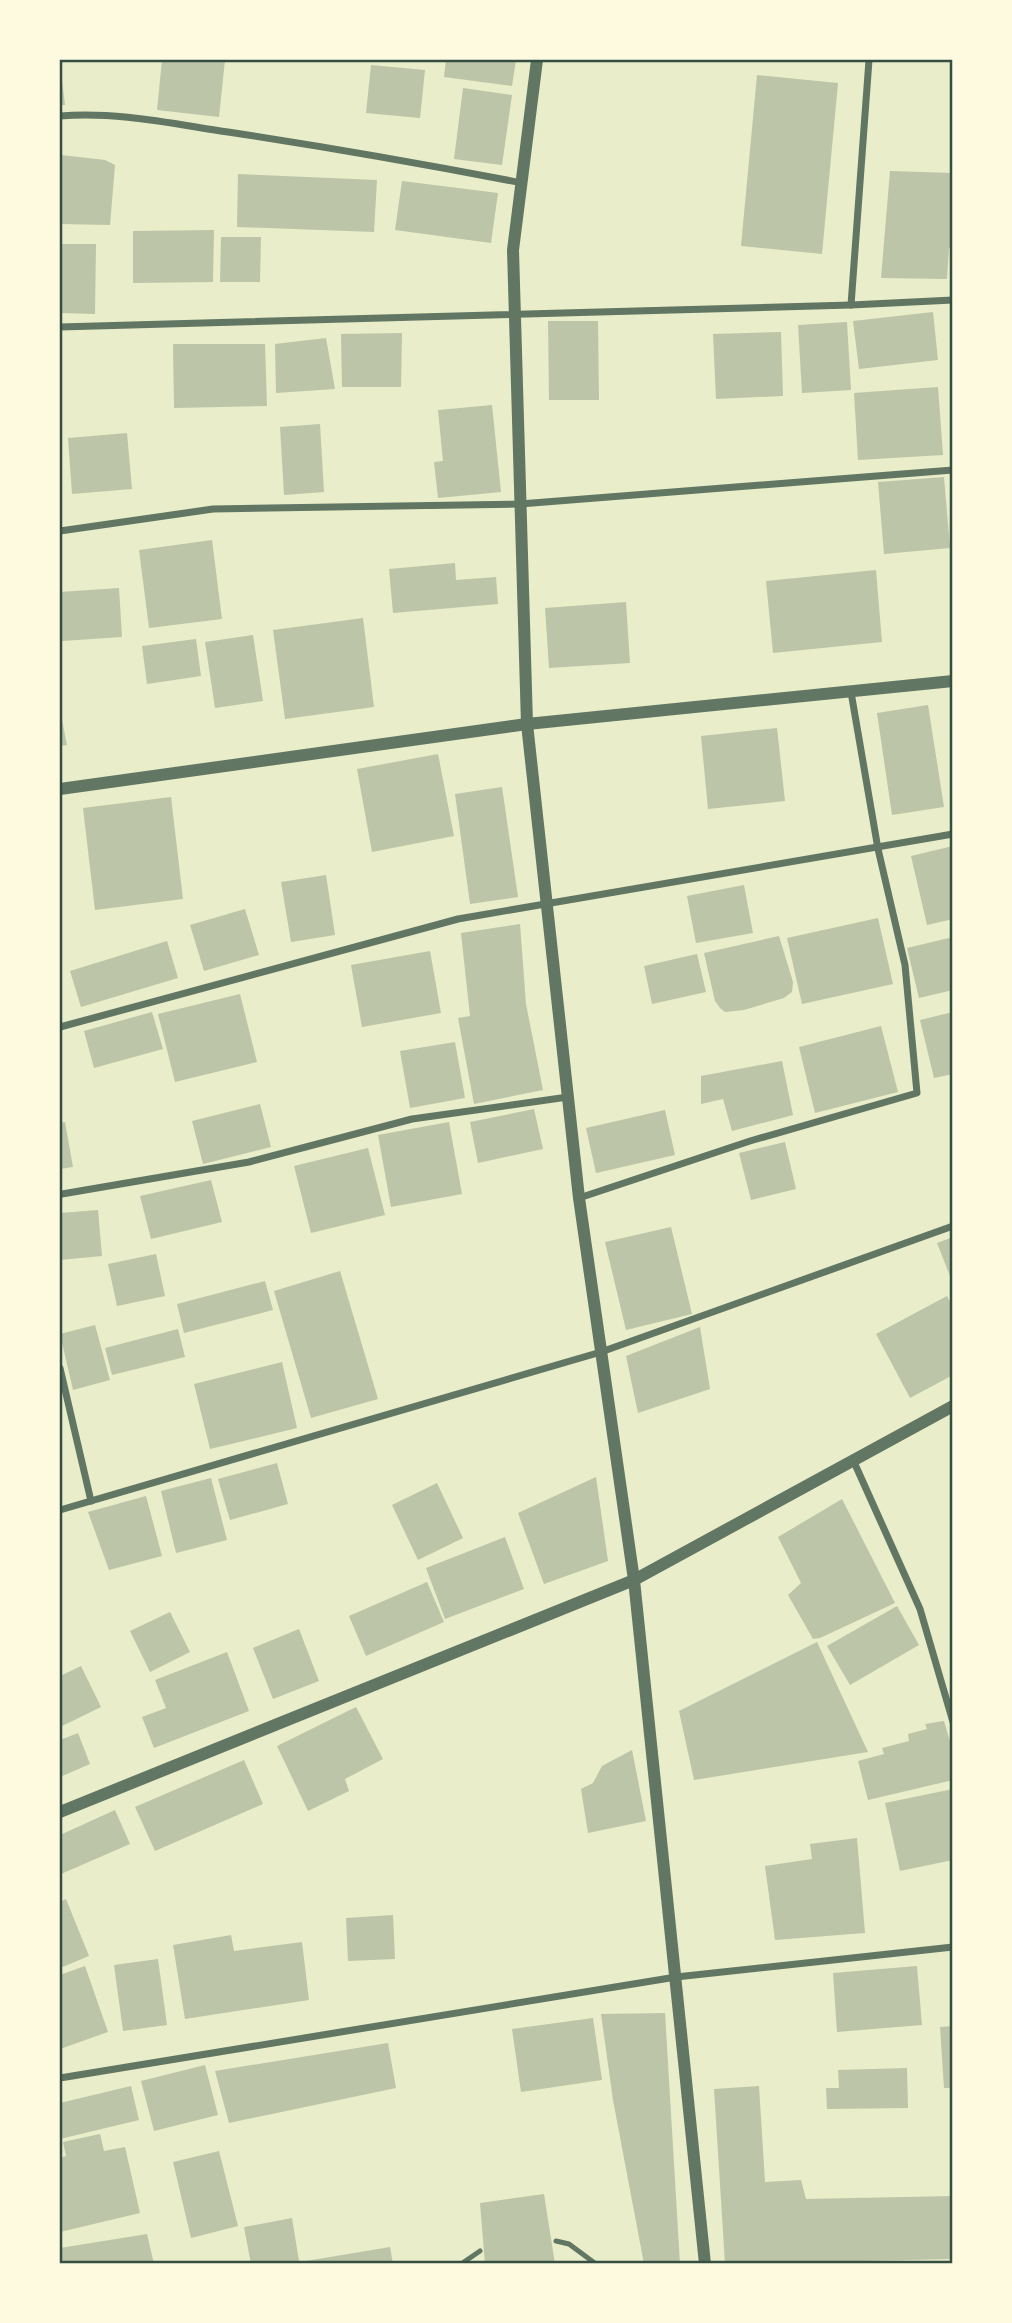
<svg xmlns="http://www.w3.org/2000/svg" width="1012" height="2323" viewBox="0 0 1012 2323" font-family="'Golos Text',sans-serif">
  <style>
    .building { fill: #bcc5a7 }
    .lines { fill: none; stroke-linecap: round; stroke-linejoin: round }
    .service { stroke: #617663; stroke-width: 5 }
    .minor { stroke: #617663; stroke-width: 7 }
    .tertiary { stroke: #617663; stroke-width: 12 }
    .neatline { fill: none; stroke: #344e41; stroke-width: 2.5 }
  </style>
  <rect width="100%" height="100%" fill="#e9edc9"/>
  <g class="building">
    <polygon points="162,60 225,60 219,117 157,110"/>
    <polygon points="446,60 516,60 512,86 444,77"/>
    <polygon points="60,63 65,105 60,105"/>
    <polygon points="371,65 425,70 420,118 366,113"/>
    <polygon points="757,75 838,83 822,254 741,246"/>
    <polygon points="463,88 512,95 502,165 454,159"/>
    <polygon points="61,155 105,160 115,165 110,225 60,224"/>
    <polygon points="890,171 953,173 953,248 949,248 947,279 881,278"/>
    <polygon points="238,174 377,180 374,232 237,227"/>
    <polygon points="402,181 498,193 491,243 395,230"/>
    <polygon points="214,230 213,282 133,283 133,231"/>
    <polygon points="221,237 261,237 260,282 220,282"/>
    <polygon points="60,244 96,244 95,314 60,313"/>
    <polygon points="933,312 938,360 859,369 853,321"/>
    <polygon points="548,321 598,321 599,400 549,400"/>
    <polygon points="847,322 851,390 802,393 798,325"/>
    <polygon points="781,332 783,396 716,399 713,334"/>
    <polygon points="402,333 401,387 342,387 341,334"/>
    <polygon points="326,338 335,389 276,393 275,344"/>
    <polygon points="173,344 265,344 267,406 174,408"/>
    <polygon points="938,387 943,455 858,460 854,393"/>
    <polygon points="492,405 501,492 438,498 434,462 443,461 438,410"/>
    <polygon points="320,424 324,492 284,495 280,427"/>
    <polygon points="127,433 132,489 72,494 68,438"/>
    <polygon points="944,477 950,548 884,554 878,482"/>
    <polygon points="212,540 222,619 149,628 139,550"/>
    <polygon points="455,563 456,580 496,577 498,604 393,613 389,569"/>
    <polygon points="876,570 882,642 773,653 766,581"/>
    <polygon points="119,588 122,637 62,641 60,592"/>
    <polygon points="626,602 630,663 549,668 545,608"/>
    <polygon points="363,618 374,707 285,719 273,630"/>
    <polygon points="253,635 263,701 215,708 205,642"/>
    <polygon points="196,639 201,676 147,684 142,646"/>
    <polygon points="928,705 944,807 892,815 877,713"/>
    <polygon points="60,710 67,745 60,746"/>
    <polygon points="777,728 785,801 708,809 701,736"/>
    <polygon points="438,754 454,836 372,852 357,769"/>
    <polygon points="502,787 518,897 470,904 455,794"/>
    <polygon points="171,797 183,899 95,910 83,808"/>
    <polygon points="953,846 953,919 927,925 911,856"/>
    <polygon points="326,875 335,935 291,942 281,882"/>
    <polygon points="744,885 753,933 696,943 687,896"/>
    <polygon points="245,909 259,955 204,971 190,925"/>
    <polygon points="878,918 893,984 802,1004 787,938"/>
    <polygon points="520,924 526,1004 543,1090 474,1104 458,1018 470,1016 461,933"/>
    <polygon points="779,936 793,982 792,992 784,998 744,1010 725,1012 720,1008 715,1001 704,953"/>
    <polygon points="953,937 953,990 919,998 907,948"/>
    <polygon points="167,941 178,978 81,1007 70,971"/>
    <polygon points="430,951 441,1013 362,1027 351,965"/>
    <polygon points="697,954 706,992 652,1004 644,966"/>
    <polygon points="240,994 257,1062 175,1082 158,1014"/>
    <polygon points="152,1012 163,1049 94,1068 84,1031"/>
    <polygon points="953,1012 953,1074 934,1078 920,1020"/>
    <polygon points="881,1026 898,1092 815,1113 799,1047"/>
    <polygon points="455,1042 465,1098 410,1108 400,1051"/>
    <polygon points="782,1061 793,1115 732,1131 723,1099 701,1104 701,1076"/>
    <polygon points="260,1104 271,1147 203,1164 192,1121"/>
    <polygon points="534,1109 543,1149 478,1163 470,1122"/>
    <polygon points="665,1110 675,1155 596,1173 586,1128"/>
    <polygon points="65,1122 73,1167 60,1169 60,1123"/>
    <polygon points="449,1122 462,1194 391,1207 378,1135"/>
    <polygon points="785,1142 796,1189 751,1200 739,1153"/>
    <polygon points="368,1148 385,1215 311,1233 294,1166"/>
    <polygon points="211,1180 222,1222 151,1239 140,1196"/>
    <polygon points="98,1210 102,1256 60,1260 60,1213"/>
    <polygon points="671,1227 692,1314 626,1330 605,1242"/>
    <polygon points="953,1237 953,1281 952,1281 937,1243"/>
    <polygon points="156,1254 165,1296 117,1306 108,1264"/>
    <polygon points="340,1271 378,1399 311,1418 274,1291"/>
    <polygon points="265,1281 273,1310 184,1333 177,1304"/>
    <polygon points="947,1296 953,1307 953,1375 910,1398 876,1334"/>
    <polygon points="95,1325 110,1380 73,1390 60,1334"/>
    <polygon points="700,1327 710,1389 638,1413 626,1356"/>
    <polygon points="178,1329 185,1357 112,1375 105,1348"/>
    <polygon points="282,1362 297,1428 210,1449 194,1384"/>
    <polygon points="277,1463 288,1504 230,1520 218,1479"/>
    <polygon points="596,1477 608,1561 544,1584 518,1513"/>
    <polygon points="211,1478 227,1540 176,1553 161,1491"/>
    <polygon points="437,1483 463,1538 418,1560 392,1505"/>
    <polygon points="146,1496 162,1556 109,1570 88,1512"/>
    <polygon points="842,1499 895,1603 820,1638 813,1639 788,1595 801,1583 778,1537"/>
    <polygon points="505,1537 524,1589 445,1619 426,1568"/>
    <polygon points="427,1582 444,1622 366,1656 349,1616"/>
    <polygon points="897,1606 919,1645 850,1685 827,1646"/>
    <polygon points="170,1612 190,1652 150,1672 130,1631"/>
    <polygon points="299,1629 319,1681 273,1699 253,1648"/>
    <polygon points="817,1642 868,1752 694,1780 679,1711"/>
    <polygon points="227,1652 249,1711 154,1748 142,1717 166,1708 155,1680"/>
    <polygon points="81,1666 101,1707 60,1727 60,1676"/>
    <polygon points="356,1707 383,1759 345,1779 349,1791 308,1811 277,1746"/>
    <polygon points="944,1721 953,1752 953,1780 868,1800 858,1761 884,1754 882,1748 909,1741 908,1734 927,1729 925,1724"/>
    <polygon points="78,1733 90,1764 60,1777 60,1740"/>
    <polygon points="632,1750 646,1821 588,1833 581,1789 593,1783 602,1766"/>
    <polygon points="244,1760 263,1804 155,1851 135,1807"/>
    <polygon points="953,1789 953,1860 900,1871 885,1803"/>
    <polygon points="115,1810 130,1844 61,1874 60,1835"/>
    <polygon points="857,1838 865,1933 775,1940 765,1866 812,1859 810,1844"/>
    <polygon points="66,1899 89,1956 60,1968 60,1902"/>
    <polygon points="393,1915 395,1959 348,1961 346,1918"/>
    <polygon points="231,1935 234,1951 302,1942 309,2000 185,2019 173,1945"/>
    <polygon points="158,1959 167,2025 123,2031 114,1965"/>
    <polygon points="85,1966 108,2032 60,2049 60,1975"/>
    <polygon points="917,1966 922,2025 837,2032 833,1973"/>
    <polygon points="665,2013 680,2264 644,2264 613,2100 601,2014"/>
    <polygon points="593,2018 602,2080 521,2092 512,2029"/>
    <polygon points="953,2026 953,2088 944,2088 940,2027"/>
    <polygon points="388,2043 396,2088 229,2123 215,2071"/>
    <polygon points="205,2065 218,2115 154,2131 141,2081"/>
    <polygon points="907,2068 908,2108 827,2109 826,2088 839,2088 838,2070"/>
    <polygon points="131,2086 139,2120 60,2139 60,2103"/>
    <polygon points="759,2086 765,2182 801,2180 806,2199 953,2196 953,2259 725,2264 714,2089"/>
    <polygon points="100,2134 104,2151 125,2147 140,2213 60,2232 60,2158 66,2156 63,2142"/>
    <polygon points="219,2151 238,2226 191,2238 173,2162"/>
    <polygon points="544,2194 555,2264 485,2264 480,2203"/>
    <polygon points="292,2218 299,2261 251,2264 244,2227"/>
    <polygon points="147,2234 154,2264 60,2264 60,2248"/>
    <polygon points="390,2247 393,2264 307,2264 306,2261"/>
  </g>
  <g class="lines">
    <g class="service">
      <polyline points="556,2241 569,2244 596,2264"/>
      <polyline points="461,2264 480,2251"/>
    </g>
    <g class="minor">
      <path d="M60,116c55,-5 114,8 168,16 99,15 196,32 294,51"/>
      <polyline points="851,305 869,60"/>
      <polyline points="60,327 851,305 953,300"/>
      <polyline points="60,531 213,509 520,504 953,470"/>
      <polyline points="60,1027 458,919 953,834"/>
      <polyline points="62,1194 249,1162 412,1119 568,1097"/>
      <polyline points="579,1198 750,1141 917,1093 905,965 878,849 851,692"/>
      <polyline points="60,1368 91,1501"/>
      <polyline points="854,1462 920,1609 953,1722"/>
      <polyline points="60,1510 601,1352 953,1226"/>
      <polyline points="60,2078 676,1977 953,1947"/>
    </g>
    <g class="tertiary">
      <polyline points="537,60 513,250 527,724 579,1198 634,1580 705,2264"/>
      <polyline points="60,789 527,724 953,681"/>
      <polyline points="60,1812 634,1580 953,1406"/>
    </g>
  </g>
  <rect width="1012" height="2323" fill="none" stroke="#fefae0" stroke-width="122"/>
  <rect x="61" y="61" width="890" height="2201" class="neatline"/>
</svg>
